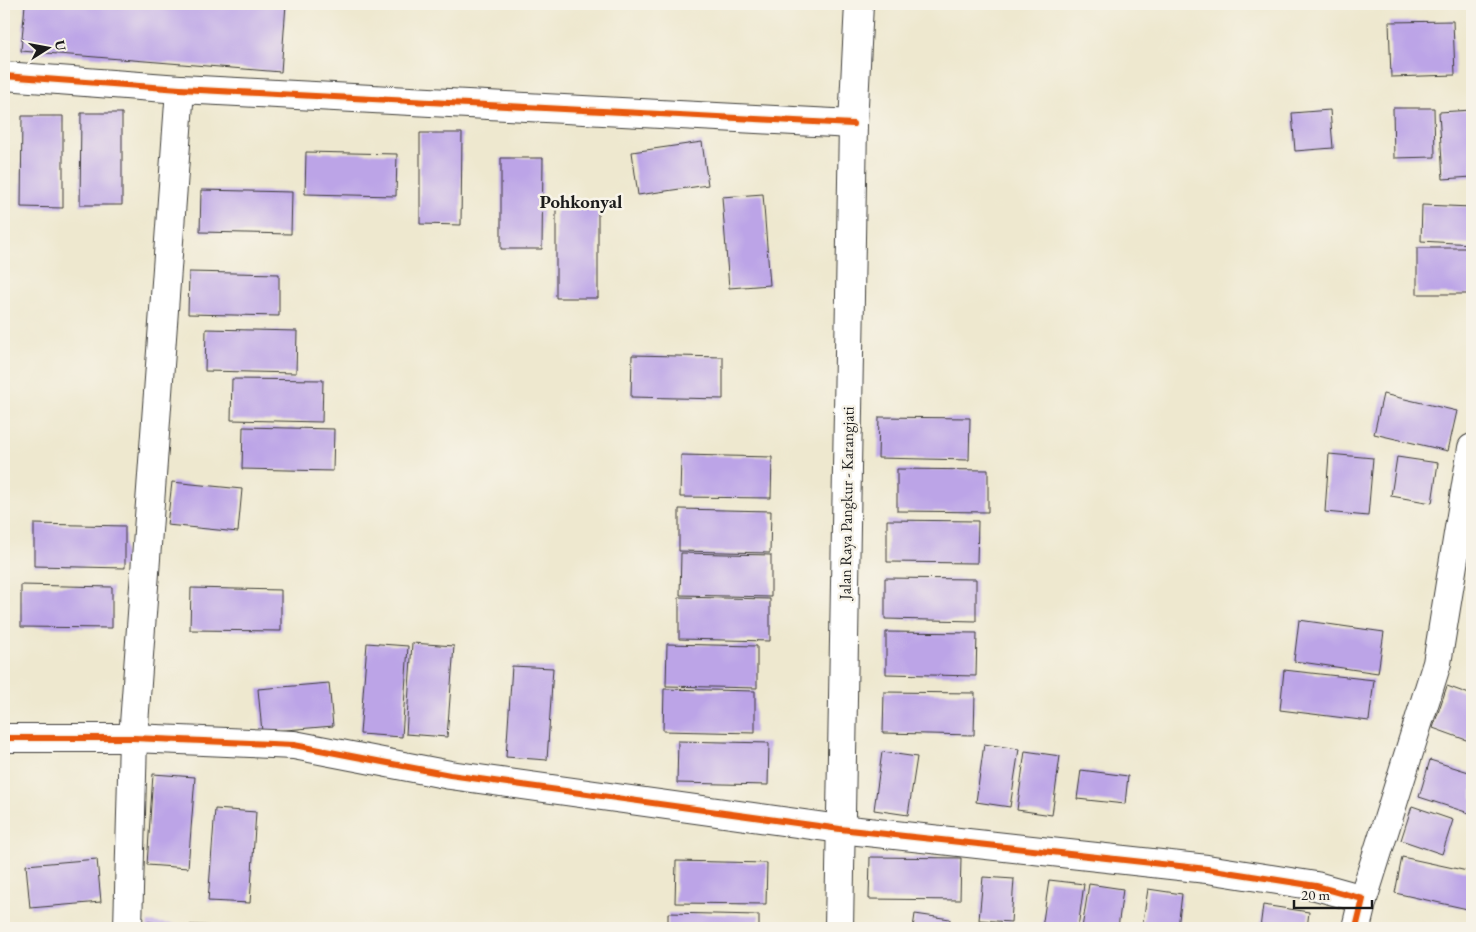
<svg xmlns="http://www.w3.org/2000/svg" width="1476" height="932" viewBox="0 0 1476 932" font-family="'EB Garamond',serif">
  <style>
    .building { fill: #bca4e7 }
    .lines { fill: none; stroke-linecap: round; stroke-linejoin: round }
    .street-casing { stroke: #3c3b37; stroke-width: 30 }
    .secondary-casing { stroke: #3c3b37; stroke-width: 30 }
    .street { stroke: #fff; stroke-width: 28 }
    .secondary { stroke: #fff; stroke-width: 28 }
    .cycleway-casing { stroke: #f7f3e8; stroke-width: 9 }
    .cycleway { stroke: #e8590c; stroke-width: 6 }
    .labels { text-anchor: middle; stroke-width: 5; stroke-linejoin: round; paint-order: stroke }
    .street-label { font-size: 16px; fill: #1c1c1c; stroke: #f7f3e8 }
    .quarter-label { font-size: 19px; font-weight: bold; fill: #1c1c1c; stroke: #f7f3e8 }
  </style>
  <rect width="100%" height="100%" fill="#f7f3e8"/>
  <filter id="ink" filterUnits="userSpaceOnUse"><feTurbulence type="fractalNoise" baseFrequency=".02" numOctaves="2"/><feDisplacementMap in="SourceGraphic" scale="10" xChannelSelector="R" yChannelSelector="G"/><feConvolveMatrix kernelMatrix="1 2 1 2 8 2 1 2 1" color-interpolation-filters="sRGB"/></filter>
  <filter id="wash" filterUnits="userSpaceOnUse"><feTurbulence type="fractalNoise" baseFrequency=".0096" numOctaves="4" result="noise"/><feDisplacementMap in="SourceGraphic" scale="20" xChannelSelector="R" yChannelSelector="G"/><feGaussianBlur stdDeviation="1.12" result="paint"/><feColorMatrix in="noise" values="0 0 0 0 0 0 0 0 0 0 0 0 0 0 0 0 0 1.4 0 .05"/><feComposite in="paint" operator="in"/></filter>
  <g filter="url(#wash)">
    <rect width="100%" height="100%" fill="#eee8cf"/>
    <g id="blocks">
      <g class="building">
        <polygon points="4,4 8,4 5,31 4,31"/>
        <polygon points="25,4 286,4 281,72 21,51"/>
        <polygon points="1453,21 1455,75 1391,77 1389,22"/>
        <polygon points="1393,108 1434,108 1435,157 1394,158"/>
        <polygon points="1330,110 1333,148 1295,151 1292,113"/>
        <polygon points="1472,110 1472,177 1443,179 1439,112"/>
        <polygon points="81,113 122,113 122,205 80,205"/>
        <polygon points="22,116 63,116 63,208 21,207"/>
        <polygon points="420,133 462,133 461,225 420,224"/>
        <polygon points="702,142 708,185 638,195 632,152"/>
        <polygon points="306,152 397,154 396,196 305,194"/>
        <polygon points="501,158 543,158 542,249 501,249"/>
        <polygon points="201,190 292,192 291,234 200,232"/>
        <polygon points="763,194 770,285 729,288 722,197"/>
        <polygon points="1422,205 1472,207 1472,244 1421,241"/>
        <polygon points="556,206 598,207 598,298 556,298"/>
        <rect x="1417" y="248" width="55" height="46"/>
        <polygon points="189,272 279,274 279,316 188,314"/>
        <polygon points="206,329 297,331 296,373 205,371"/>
        <polygon points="632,355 723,357 723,399 631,397"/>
        <polygon points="232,379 323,380 322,422 231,420"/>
        <polygon points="1383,394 1457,411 1448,451 1374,434"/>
        <polygon points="879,417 970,418 969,460 878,458"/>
        <polygon points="243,427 334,429 333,471 242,469"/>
        <polygon points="1329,454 1373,458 1368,516 1325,512"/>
        <polygon points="681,455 772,457 771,498 680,497"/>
        <polygon points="1397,457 1438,463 1432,503 1391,496"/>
        <polygon points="897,469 988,470 988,512 897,511"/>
        <polygon points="172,482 242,489 238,532 167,525"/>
        <polygon points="679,509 771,511 770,553 679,551"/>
        <polygon points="887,520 978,521 977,563 887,562"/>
        <polygon points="34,524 125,526 125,568 34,566"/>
        <polygon points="681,553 771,555 771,597 680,595"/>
        <polygon points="885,578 976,579 976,621 885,619"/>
        <polygon points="21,585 112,587 112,628 21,627"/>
        <polygon points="191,588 281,590 281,631 190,630"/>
        <polygon points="679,597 770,599 770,641 679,639"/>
        <polygon points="1299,620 1384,632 1378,673 1294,661"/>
        <polygon points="886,632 977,633 976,676 886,674"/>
        <polygon points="367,643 408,646 402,737 360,734"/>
        <polygon points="412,643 454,646 447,737 406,734"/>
        <polygon points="667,644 757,646 757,688 666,686"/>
        <polygon points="512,666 553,668 547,760 506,757"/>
        <polygon points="1284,670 1374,680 1369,721 1280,710"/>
        <polygon points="329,683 333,726 262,732 258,689"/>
        <polygon points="1447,686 1472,695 1472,732 1469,741 1433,728"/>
        <polygon points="664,689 755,691 755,733 663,731"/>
        <polygon points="884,692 975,693 974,735 883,733"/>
        <polygon points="678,741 769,743 768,785 677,783"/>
        <polygon points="984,744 1019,749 1010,807 976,802"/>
        <polygon points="1025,751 1060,756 1052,815 1017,810"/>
        <polygon points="882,752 917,757 908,815 874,810"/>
        <polygon points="1430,760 1472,773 1472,814 1419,797"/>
        <polygon points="1081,770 1128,776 1125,804 1077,799"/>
        <polygon points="153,774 195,777 188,868 147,865"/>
        <polygon points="1412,806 1453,820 1442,854 1401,840"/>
        <polygon points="215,809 256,812 250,903 208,901"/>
        <polygon points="870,857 961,858 960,900 869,899"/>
        <polygon points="1402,857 1472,872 1472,910 1395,893"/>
        <polygon points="97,859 101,902 30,908 26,865"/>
        <polygon points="676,861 767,863 766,904 675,903"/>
        <polygon points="983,877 1014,879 1011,922 979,920"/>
        <polygon points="1049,880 1084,884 1078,928 1042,928"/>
        <polygon points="1089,884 1123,889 1118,928 1082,928"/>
        <polygon points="1148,889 1182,894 1178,928 1142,928"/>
        <polygon points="1263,905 1309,912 1307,928 1260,928"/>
        <polygon points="668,913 759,915 759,928 668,928"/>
        <polygon points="915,914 950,919 949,928 913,928"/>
        <polygon points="148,922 175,924 175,928 147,928"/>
        <polygon points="190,925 268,927 268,928 190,928"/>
      </g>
    </g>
  </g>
  <g filter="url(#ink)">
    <use href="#blocks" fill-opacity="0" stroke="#3c3b37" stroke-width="1"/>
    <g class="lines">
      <g class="street-casing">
        <g id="street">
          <polyline points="4,738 133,738 294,745 450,775 840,829 1207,869 1316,886 1363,899 1356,928"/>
          <polyline points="1363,899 1437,663 1472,448"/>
          <polyline points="128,928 133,738 180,89"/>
        </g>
      </g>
      <g class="secondary-casing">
        <g id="secondary">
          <polyline points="4,76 180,89 853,124"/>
          <polyline points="839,928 853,124 859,4"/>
        </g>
      </g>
      <use href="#street" class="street"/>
      <use href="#secondary" class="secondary"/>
      <g class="cycleway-casing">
        <g id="cycleway">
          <polyline points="4,76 180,89 853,124"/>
          <polyline points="4,738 133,738 294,745 450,775 840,829 1207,869 1316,886 1363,899 1356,928"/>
        </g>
      </g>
      <use href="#cycleway" class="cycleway"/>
    </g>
  </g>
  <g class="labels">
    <g class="street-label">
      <text transform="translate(846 503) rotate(-89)" y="6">Jalan Raya Pangkur - Karangjati</text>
    </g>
    <g class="quarter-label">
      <text x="581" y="208">Pohkonyal</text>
    </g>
  </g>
  <rect width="1476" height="932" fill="none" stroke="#f7f3e8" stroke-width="20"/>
  <g transform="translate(48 48) rotate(79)" stroke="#f7f3e8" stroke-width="4" paint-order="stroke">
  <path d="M0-4L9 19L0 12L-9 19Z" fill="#1c1c1c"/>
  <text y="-8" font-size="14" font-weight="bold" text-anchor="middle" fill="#1c1c1c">U</text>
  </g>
  <path d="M1294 900v8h78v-8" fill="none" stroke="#1c1c1c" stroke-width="2.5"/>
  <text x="1301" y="900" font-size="15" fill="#1c1c1c" stroke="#f7f3e8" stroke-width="4" paint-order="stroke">20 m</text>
</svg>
